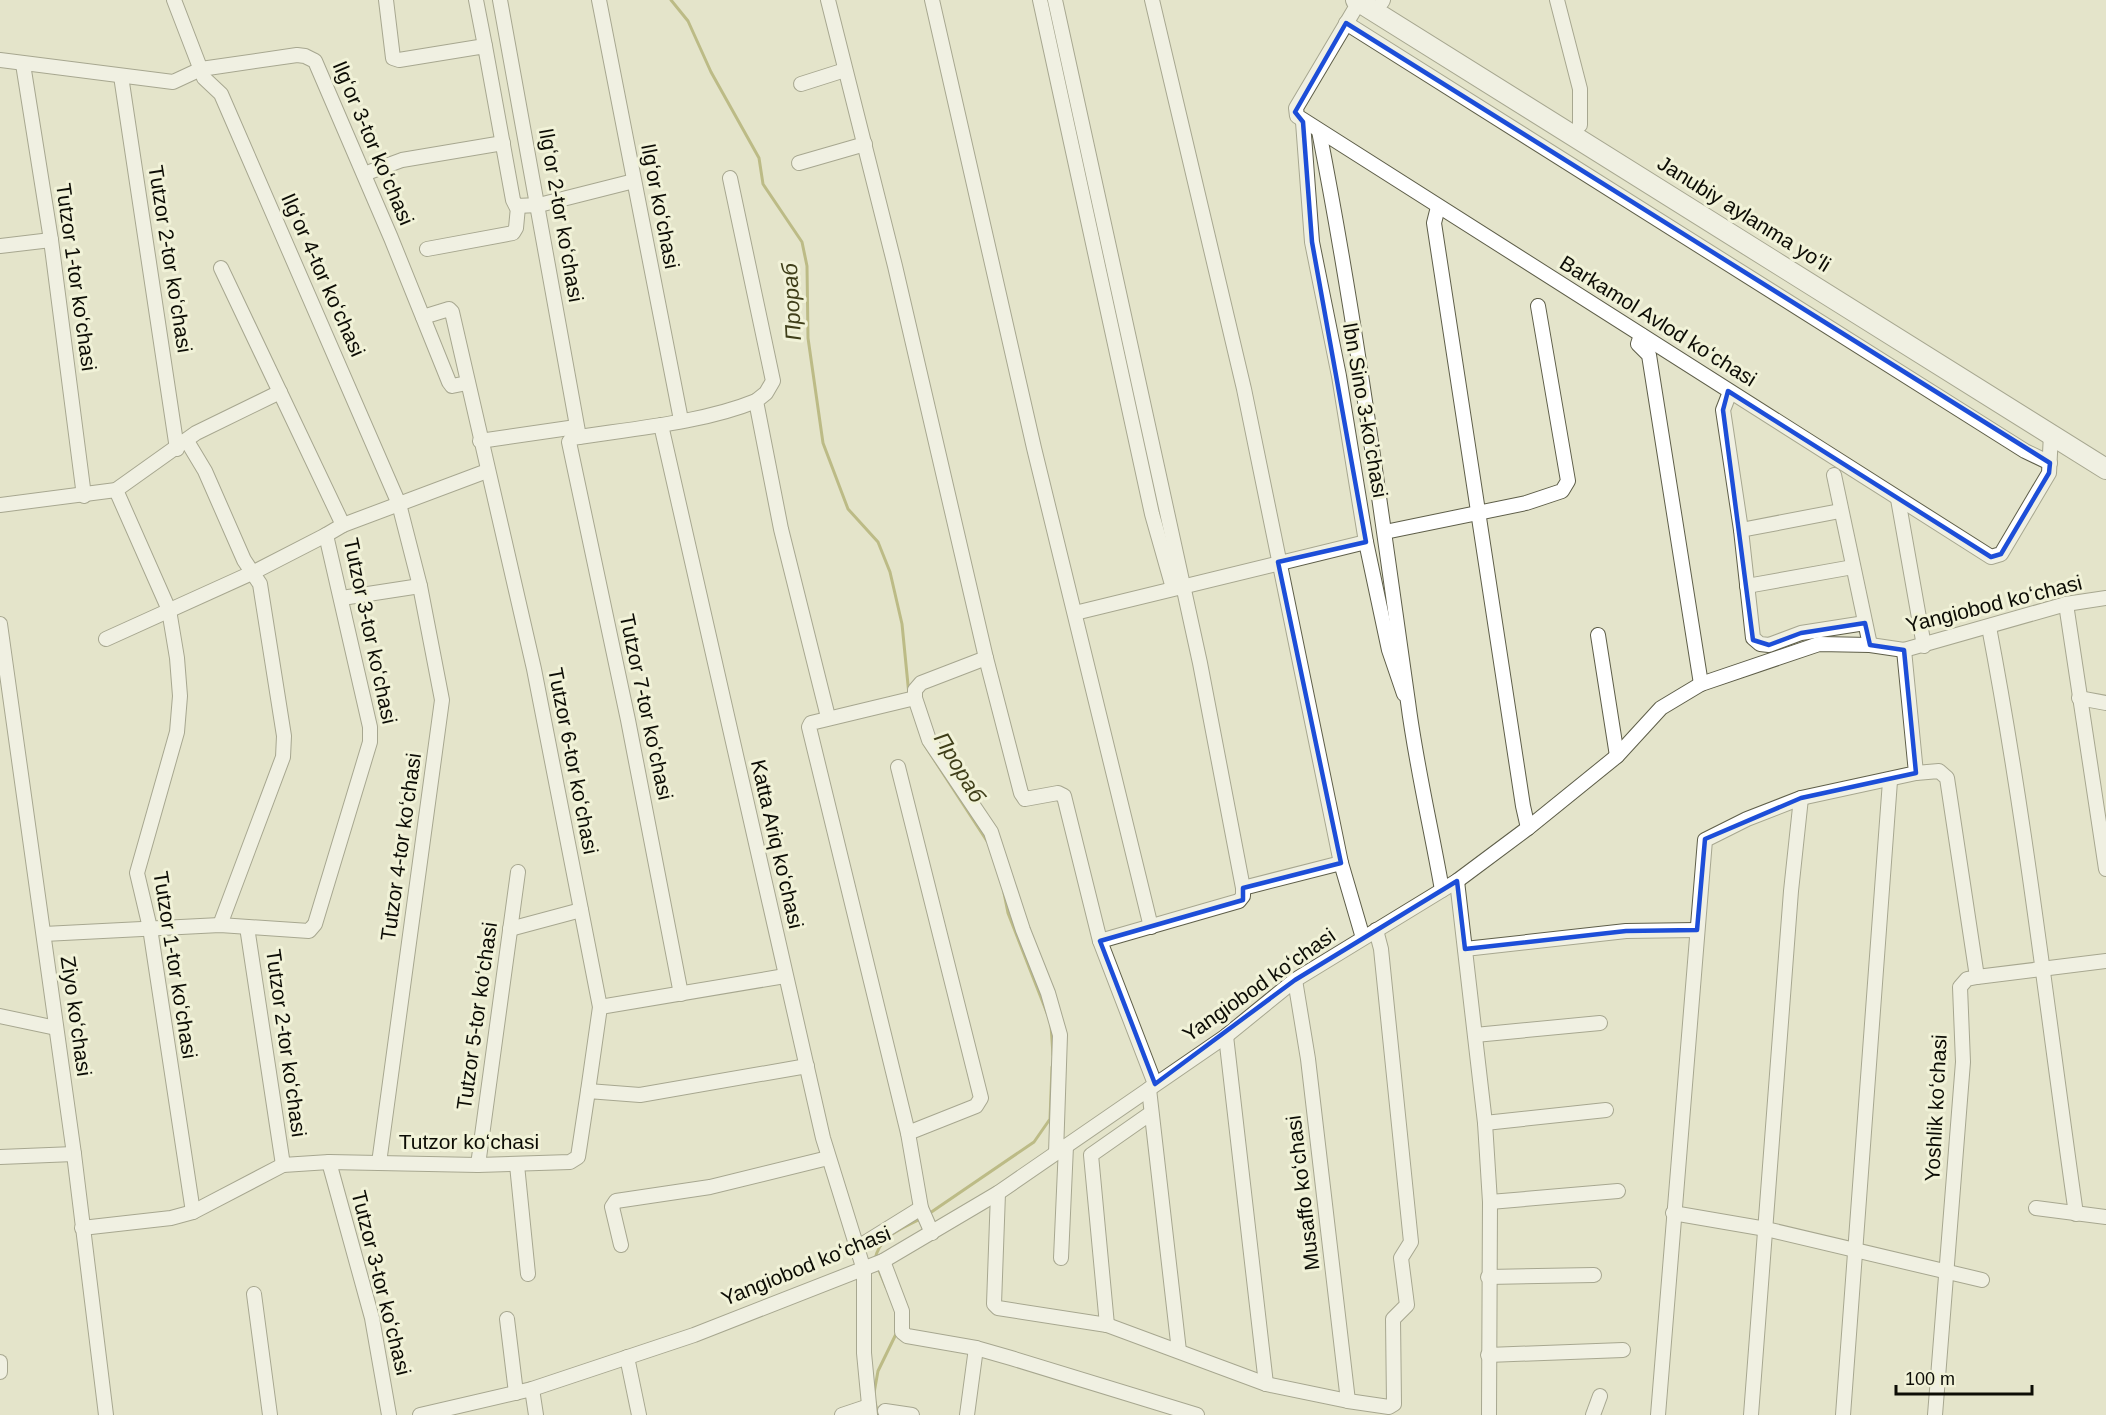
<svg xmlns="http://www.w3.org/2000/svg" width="2106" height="1415" viewBox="0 0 2106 1415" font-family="Arial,sans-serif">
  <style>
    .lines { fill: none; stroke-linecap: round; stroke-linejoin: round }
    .stream { stroke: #8d8a33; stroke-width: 3 }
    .minor-casing { stroke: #5e5e49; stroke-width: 16 }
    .highway-casing { stroke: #5e5e49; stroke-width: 22 }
    .minor { stroke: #fff; stroke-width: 14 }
    .highway { stroke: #fff; stroke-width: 20 }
    .marked { fill: none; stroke: #1d4ed8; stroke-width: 4.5; stroke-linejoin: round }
    .labels { text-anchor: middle; stroke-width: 6; stroke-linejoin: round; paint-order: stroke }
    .street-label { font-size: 21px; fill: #0c0c05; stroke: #f1f2d8 }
    .water-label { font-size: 22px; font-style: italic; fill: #3f3e19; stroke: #f1f2d8 }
  </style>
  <rect width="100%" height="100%" fill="#e4e4cb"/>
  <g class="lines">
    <g class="stream">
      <polyline points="671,0 688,21 711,72 759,158 763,184 802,242 807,266 808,338 823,443 848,509 878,542 890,572 902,624 909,695"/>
      <polyline points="924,744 987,841"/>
      <polyline points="1004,893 1008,913 1047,1013"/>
      <polyline points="1051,1025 1053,1055"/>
      <polyline points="927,1215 1034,1142 1050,1119 1052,1067"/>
      <path d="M875,1259c5,-24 27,-30 47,-41"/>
      <polyline points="878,1268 886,1287"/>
      <polyline points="874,1393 878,1371 897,1332"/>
      <polyline points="875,1402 878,1415"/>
    </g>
    <g class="minor-casing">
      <g id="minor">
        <polyline points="174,0 204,78 221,94 399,504 420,586 442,700 379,1163"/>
        <polyline points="386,0 393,58 399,60 485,46 513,200 516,206 539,205 634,181"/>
        <polyline points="476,0 485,46"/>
        <polyline points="500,0 579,437"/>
        <polyline points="599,0 681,420"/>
        <polyline points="828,0 895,266 986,658 1021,793 1025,799 1058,793 1064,796 1100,941 1155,1084"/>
        <polyline points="932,0 1034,448 1151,927"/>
        <polyline points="1040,0 1152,514 1173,588"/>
        <polyline points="1055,0 1200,663 1243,888"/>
        <polyline points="1557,0 1580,89 1580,125"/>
        <polyline points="1359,2 1296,108 1297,116 1991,557 2001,554 2049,473 2051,434"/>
        <polyline points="1382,2 1383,0"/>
        <polyline points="1346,23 2025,451 2050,463"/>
        <polyline points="0,60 173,82 201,69 297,55 305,56 315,61 391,238 449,382 452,386 467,383"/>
        <polyline points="23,64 51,240 84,496"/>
        <polyline points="121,76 177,449"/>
        <polyline points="801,84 845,70"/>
        <polyline points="1303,122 1312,242 1339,376 1366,542 1389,650 1404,694"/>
        <path d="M1319,131c37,189 62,381 89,571 8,63 23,125 34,188"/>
        <polyline points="799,163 865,144"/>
        <polyline points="364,174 402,160 503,143"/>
        <polyline points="730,178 773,381 766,393 756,401 781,529 828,717"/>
        <polyline points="1438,207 1434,223 1523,806 1528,828"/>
        <polyline points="0,246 51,240"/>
        <polyline points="427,249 513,233 516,228 518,207"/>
        <polyline points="423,317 449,309 452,312 534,669 600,1007 588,1091"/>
        <polyline points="1641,335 1638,344 1649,355 1701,684"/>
        <polyline points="1730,392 1723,410 1741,530 1753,638 1760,644 1769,645 1801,633 1865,623"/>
        <polyline points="661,425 823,1138 864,1270 864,1353 870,1415"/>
        <polyline points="187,441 205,471 244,560 260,584 284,736 283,757 220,925"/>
        <polyline points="480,441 576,427"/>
        <polyline points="1834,475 1870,645"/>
        <polyline points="116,490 169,610 177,658 180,696 177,732 137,873 150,928 193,1212"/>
        <polyline points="1898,499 1924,646"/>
        <polyline points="0,505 116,490 196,433 280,392"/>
        <polyline points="343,525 487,471"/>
        <polyline points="1741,530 1840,511"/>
        <polyline points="1385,532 1526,503 1562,491 1568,481 1538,306"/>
        <polyline points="1747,586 1853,567"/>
        <polyline points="342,598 420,586"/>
        <polyline points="2066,604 2106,869"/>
        <polyline points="1075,613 1366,542"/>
        <polyline points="0,624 74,1154 106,1415"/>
        <path d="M1989,627c37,194 59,391 87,587"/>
        <polyline points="1598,635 1617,756"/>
        <polyline points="106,639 254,572 326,535"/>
        <polyline points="986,658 921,683 915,690 915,698 929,740 991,832 1023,930 1048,993 1060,1035 1056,1153"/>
        <polyline points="915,698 811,723 809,727 908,1133 921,1208 932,1233"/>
        <polyline points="2079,698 2106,703"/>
        <polyline points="898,767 981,1098 976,1106 908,1133"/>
        <polyline points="1916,773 1939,771 1947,778 1977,977 1967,979 1960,987 1963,1062 1935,1415"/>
        <polyline points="1341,863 1363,938"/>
        <polyline points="1457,881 1485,1123 1490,1202 1489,1415"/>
        <polyline points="247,927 283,1165"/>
        <polyline points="510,929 581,910"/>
        <polyline points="44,934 220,925 309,931 315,924 370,742 370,727 326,535 343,525 221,268"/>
        <polyline points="1100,941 1239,901 1243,896 1243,888 1341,863 1244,389 1152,0"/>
        <polyline points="1465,949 1626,931 1697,930"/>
        <polyline points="1977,977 2106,961"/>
        <polyline points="1295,980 1308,1059 1348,1401"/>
        <path d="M681,994l-53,-274 -59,-278 3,-4c58,-9 130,-15 184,-37"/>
        <polyline points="600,1007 785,976"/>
        <polyline points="0,1016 56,1028"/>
        <polyline points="1475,1035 1600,1023"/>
        <polyline points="1226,1036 1266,1384"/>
        <polyline points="1149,1089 1179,1351"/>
        <polyline points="1485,1123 1606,1110"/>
        <polyline points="0,1157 74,1154"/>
        <polyline points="329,1162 372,1318 389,1415"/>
        <polyline points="478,1165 518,872"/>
        <polyline points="517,1165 528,1274"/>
        <polyline points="998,1193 994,1304 998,1308 1107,1325 1266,1384 1348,1401 1389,1407 1394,1404 1393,1319 1407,1305 1401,1258 1411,1242 1381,949 1376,930"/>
        <polyline points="1490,1202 1618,1191"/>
        <polyline points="2036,1208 2106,1217"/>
        <polyline points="1673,1213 1766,1229 1982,1280"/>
        <polyline points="82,1228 171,1218 193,1212 283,1165 329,1162 478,1165 570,1162 578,1157 588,1091 640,1095 807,1066"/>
        <polyline points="621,1245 612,1207 616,1201 710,1187 828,1158"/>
        <polyline points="855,1249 921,1208"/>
        <polyline points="1061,1258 1066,1146"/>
        <polyline points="883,1261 902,1311 902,1332 907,1336 976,1348 1011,1358 1197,1415"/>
        <polyline points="1488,1277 1594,1275"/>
        <polyline points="254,1294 270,1415"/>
        <polyline points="507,1319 516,1393"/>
        <polyline points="1107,1325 1091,1155 1151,1113"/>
        <polyline points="1488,1355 1623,1350"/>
        <polyline points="627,1357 639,1415"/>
        <polyline points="0,1362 0,1372"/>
        <polyline points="532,1389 536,1415"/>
        <polyline points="885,1411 912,1415"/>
        <polyline points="420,1415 532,1389 694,1335 883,1261 998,1193 1226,1036 1295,980 1457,881 1528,828 1617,756 1661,708 1701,684 1819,644 1870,645 1904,650 2066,604 2106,598"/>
        <polyline points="842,1415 869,1406"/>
        <polyline points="967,1415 976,1348"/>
        <polyline points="1593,1415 1600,1396"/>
        <polyline points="1658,1415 1705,840 1747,819 1801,798 1916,773 1904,650"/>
        <polyline points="1751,1415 1791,891 1801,798"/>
        <polyline points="1843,1415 1890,781"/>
      </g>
    </g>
    <g class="highway-casing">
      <polyline id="highway" points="1356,0 2106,469"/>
    </g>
    <use href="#minor" class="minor"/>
    <use href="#highway" class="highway"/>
  </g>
  <path d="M0 0H2106V1415H0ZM1346,23l704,440 -1,10 -48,81 -10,3 -263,-166 -5,19 30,230 16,5 32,-12 64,-10 5,22 34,5 12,123 -115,25 -96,41 -8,91 -71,1 -161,18 -8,-68 -162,99 -140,104 -55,-143 143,-41v-12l98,-25 -63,-301 88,-20 -54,-300 -9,-120 -8,-10z" fill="#e4e4cb" fill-opacity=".55" fill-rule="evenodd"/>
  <path class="marked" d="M1346,23l704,440 -1,10 -48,81 -10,3 -263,-166 -5,19 30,230 16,5 32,-12 64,-10 5,22 34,5 12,123 -115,25 -96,41 -8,91 -71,1 -161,18 -8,-68 -162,99 -140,104 -55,-143 143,-41v-12l98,-25 -63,-301 88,-20 -54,-300 -9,-120 -8,-10z"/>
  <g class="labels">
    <g class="street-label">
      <text transform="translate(373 143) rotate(67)" y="7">Ilgʻor 3-tor koʻchasi</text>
      <text transform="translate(660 206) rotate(79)" y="7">Ilgʻor koʻchasi</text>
      <text transform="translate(1744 214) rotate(32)" y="7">Janubiy aylanma yoʻli</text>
      <text transform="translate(561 215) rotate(80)" y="7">Ilgʻor 2-tor koʻchasi</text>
      <text transform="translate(170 259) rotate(81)" y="7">Tutzor 2-tor koʻchasi</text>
      <text transform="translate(323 275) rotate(66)" y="7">Ilgʻor 4-tor koʻchasi</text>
      <text transform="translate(76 277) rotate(82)" y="7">Tutzor 1-tor koʻchasi</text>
      <text transform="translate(1658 321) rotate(32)" y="7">Barkamol Avlod koʻchasi</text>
      <text transform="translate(1365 410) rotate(80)" y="7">Ibn Sino 3-koʼchasi</text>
      <text transform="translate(1994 604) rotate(-14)" y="7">Yangiobod koʻchasi</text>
      <text transform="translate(370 631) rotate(78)" y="7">Tutzor 3-tor koʻchasi</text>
      <text transform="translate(646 707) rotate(78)" y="7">Tutzor 7-tor koʻchasi</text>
      <text transform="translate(573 761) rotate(79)" y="7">Tutzor 6-tor koʻchasi</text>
      <text transform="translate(777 844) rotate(77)" y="7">Katta Ariq koʻchasi</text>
      <text transform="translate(401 847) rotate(-82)" y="7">Tutzor 4-tor koʻchasi</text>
      <text transform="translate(175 965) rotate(81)" y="7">Tutzor 1-tor koʻchasi</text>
      <text transform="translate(1259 985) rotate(-35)" y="7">Yangiobod koʻchasi</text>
      <text transform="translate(76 1016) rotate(82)" y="7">Ziyo koʻchasi</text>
      <text transform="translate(477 1016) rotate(-82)" y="7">Tutzor 5-tor koʻchasi</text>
      <text transform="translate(286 1043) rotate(82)" y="7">Tutzor 2-tor koʻchasi</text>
      <text transform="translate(1936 1108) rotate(-87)" y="7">Yoshlik koʻchasi</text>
      <text x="469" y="1149">Tutzor koʻchasi</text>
      <text transform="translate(1303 1193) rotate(-97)" y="7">Musaffo koʻchasi</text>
      <text transform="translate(806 1266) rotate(-22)" y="7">Yangiobod koʻchasi</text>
      <text transform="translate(381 1283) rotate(76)" y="7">Tutzor 3-tor koʻchasi</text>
    </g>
    <g class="water-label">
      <text transform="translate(791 302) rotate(-93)" y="8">Прораб</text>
      <text transform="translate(960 767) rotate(59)" y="8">Прораб</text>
    </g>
  </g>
  <path d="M1896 1385v9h136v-9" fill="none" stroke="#0c0c05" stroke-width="3"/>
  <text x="1905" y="1385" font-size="18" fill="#0c0c05" stroke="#f1f2d8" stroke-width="4.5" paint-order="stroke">100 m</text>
</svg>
